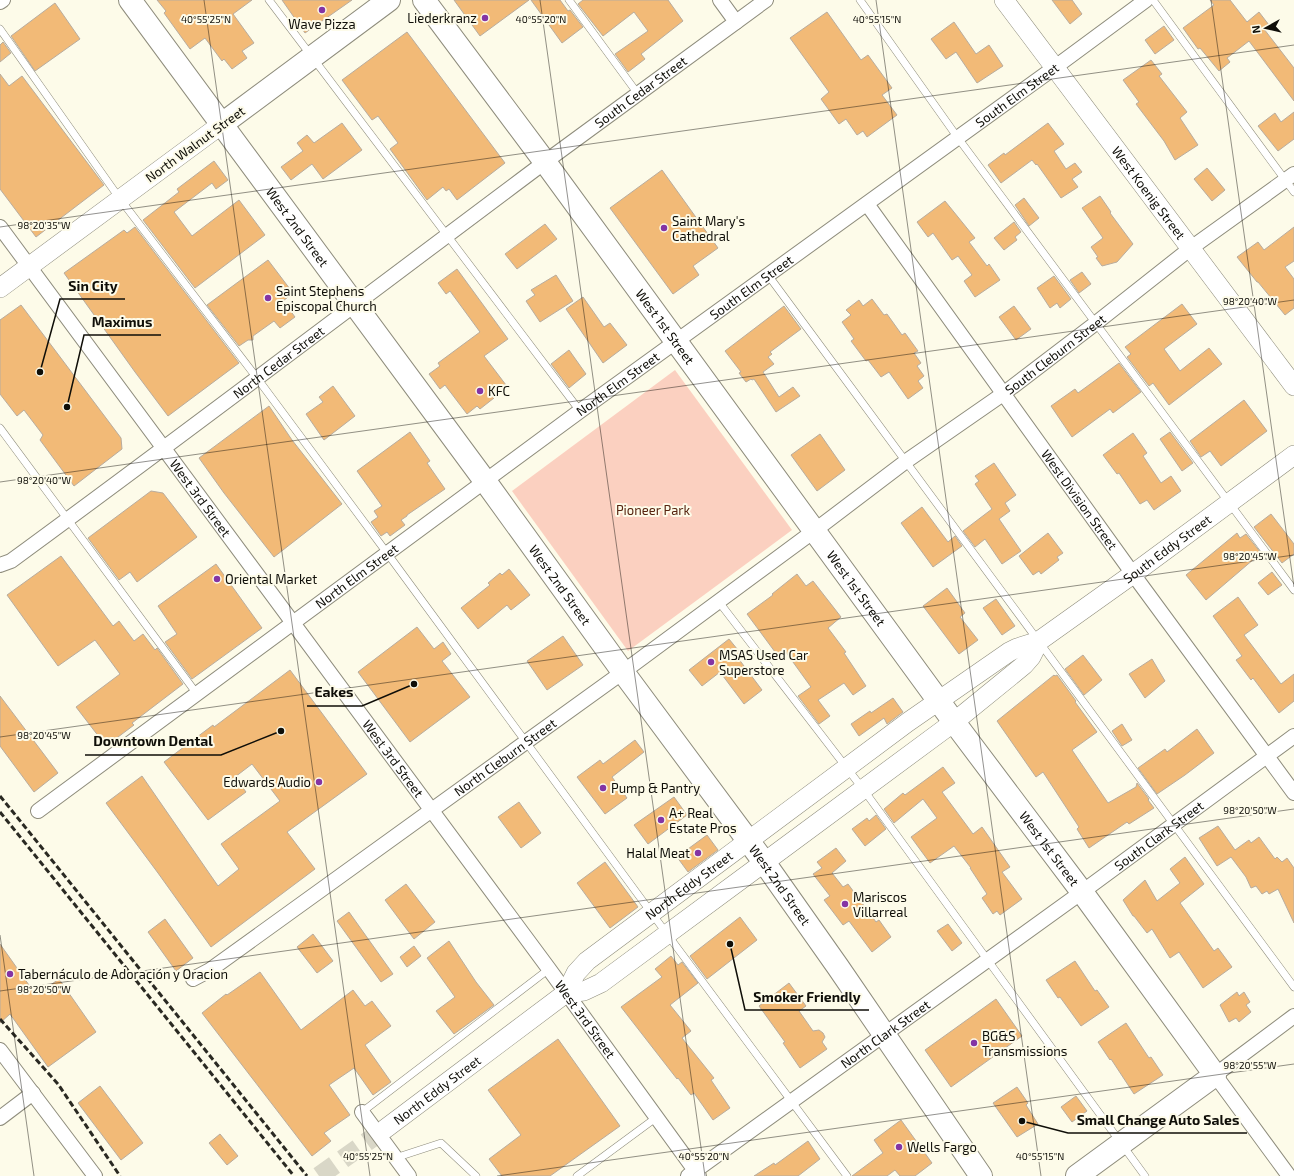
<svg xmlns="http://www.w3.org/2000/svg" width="1294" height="1176" viewBox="0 0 1294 1176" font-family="'Exo 2',sans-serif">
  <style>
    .green { fill: #fbd0c0 }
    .building { fill: #f2ba77; stroke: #b8ac9e }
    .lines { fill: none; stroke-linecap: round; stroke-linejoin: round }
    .secondary-tunnel { stroke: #d9d7c7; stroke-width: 19; stroke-dasharray: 19 10; stroke-linecap: butt }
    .lane-casing { stroke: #8e8c7c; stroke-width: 8 }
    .street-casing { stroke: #8e8c7c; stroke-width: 16 }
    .secondary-casing { stroke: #8e8c7c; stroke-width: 20 }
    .primary-casing { stroke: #8e8c7c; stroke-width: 24 }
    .highway-casing { stroke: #8e8c7c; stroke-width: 24 }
    .lane { stroke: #fff; stroke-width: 7 }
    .street { stroke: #fff; stroke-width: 14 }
    .secondary { stroke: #fff; stroke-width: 19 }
    .primary { stroke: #fff; stroke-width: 22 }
    .highway { stroke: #fff; stroke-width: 22 }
    .rail { stroke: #2a2922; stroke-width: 3; stroke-dasharray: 6 3; stroke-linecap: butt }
    .ticks { fill: none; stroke: #0f0e08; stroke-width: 1; stroke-opacity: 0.45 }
    .poi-dot { fill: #8434a4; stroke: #fdfbe9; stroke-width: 1.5 }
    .labels { text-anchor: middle; stroke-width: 4; stroke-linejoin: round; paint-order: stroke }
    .poi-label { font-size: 13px; fill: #0f0e08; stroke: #fdfbe9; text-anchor: start }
    .street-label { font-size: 13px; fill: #0f0e08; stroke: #fdfbe9 }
    .park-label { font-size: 13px; fill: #56240f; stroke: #fdfbe9 }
    .ticks-label { font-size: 10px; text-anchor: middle; fill: #0f0e08; stroke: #fdfbe9; stroke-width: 4; stroke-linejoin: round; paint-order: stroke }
    .leader { fill: none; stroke: #0f0e08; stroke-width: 1.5 }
    .callout-dot { fill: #0f0e08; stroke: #fdfbe9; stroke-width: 1.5 }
    .callout-label { font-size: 14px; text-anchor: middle; font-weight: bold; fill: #0f0e08; stroke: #fdfbe9; stroke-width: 4; stroke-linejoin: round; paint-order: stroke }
  </style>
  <rect width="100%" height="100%" fill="#fdfbe9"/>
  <polygon class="green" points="675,370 792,530 628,651 512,491"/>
  <g class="building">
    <polygon points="157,0 252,0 233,14 254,43 242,51 247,58 232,69 224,59 222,61 205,38 190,49 164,13 166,11"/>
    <polygon points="282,0 352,0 305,33"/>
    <polygon points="454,0 529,0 480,36"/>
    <polygon points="531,0 560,0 568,11 570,10 583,27 562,43"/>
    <polygon points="583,0 668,0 683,21 641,54 645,59 628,72 615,54 648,31 634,12 603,36 578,4"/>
    <polygon points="1052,0 1072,0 1082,14 1070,24"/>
    <polygon points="1210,0 1230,0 1247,22 1259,12 1269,25 1264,29 1294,68 1294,101 1249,41 1227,58 1230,62 1219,71 1200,48 1198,49 1183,28 1214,5"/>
    <polygon points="55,3 80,39 35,71 11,36"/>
    <polygon points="827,12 861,60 868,55 892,88 882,95 897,115 867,137 863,131 857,135 846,119 839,124 821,99 829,92 790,38"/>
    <polygon points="954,22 976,54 989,45 1003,66 977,83 956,52 946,59 931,39"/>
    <polygon points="1164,26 1174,40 1155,54 1145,40"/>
    <polygon points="407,32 505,163 457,200 449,189 446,191 443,187 427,200 390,149 398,143 378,116 372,120 342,80"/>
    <polygon points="3,42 11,53 0,62 0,45"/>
    <polygon points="1151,60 1162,74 1159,76 1187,112 1180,118 1198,145 1175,160 1164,141 1136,104 1139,102 1123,80"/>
    <polygon points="0,74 9,86 22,76 104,185 36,237 0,189"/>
    <polygon points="1294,112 1294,139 1278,151 1258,126 1275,113 1281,122"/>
    <polygon points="342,123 362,150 323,179 312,164 291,180 281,167 303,151 297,143 307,135 314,143"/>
    <polygon points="1048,123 1064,144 1054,151 1066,169 1075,163 1082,172 1072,179 1078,187 1061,198 1037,164 1036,165 1032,160 1001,183 988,165 1004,153 1005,155"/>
    <polygon points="214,161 228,180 216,189 212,183 174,212 192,236 239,200 265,235 195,288 143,220 179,192 177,189"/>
    <polygon points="1207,168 1225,190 1212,201 1194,179"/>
    <polygon points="662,170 718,248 693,266 699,275 673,294 610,208"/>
    <polygon points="1100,196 1111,212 1110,213 1133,244 1117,262 1102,266 1096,258 1098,257 1091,247 1103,238 1082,208"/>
    <polygon points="1024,198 1039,218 1029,226 1015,205"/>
    <polygon points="945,201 975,238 969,242 987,266 989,264 1000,280 975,297 964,281 972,275 958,256 952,260 933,233 928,237 917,222"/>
    <polygon points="1014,222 1021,232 1015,237 1017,240 1004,250 994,238"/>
    <polygon points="545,224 557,239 517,269 505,254"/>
    <polygon points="135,227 239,363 168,416 135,372 64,273 124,230 127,233"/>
    <polygon points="1294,227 1294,261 1285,267 1294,279 1294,308 1285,315 1258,282 1257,282 1237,257 1258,242 1264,250"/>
    <polygon points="268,260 293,293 283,301 295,317 280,328 274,321 253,336 253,340 248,340 239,346 207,305"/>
    <polygon points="457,269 508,339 484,356 506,385 492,395 494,398 480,409 477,406 467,414 445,385 440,389 429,374 440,366 438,363 480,332 450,291 446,294 438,283"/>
    <polygon points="1082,272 1091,284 1079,293 1070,280"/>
    <polygon points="556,275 573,301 540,322 526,301 535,295 531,290"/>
    <polygon points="1054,276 1071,299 1060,308 1057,303 1050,308 1037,288"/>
    <polygon points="583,297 604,327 610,323 627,345 603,363 566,309"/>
    <polygon points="872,299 884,315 887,314 902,335 905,333 918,351 914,353 921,363 917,366 924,376 918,381 923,388 908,399 889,372 881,377 868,360 866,361 851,341 854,339 842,322 851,315 846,310 859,300 863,306"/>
    <polygon points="1182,304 1197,324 1164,349 1180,371 1209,348 1222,364 1169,405 1153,383 1149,386 1127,357 1131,354 1125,347"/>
    <polygon points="21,305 121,438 122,449 74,486 40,440 43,435 24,410 17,416 0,394 0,320"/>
    <polygon points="784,306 801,329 770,352 772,354 768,357 774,364 763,372 779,397 793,387 800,396 776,412 754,379 752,380 751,379 746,382 739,373 741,372 725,351"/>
    <polygon points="1014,306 1031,329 1016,340 999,317"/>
    <polygon points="569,350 586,374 569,388 551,364"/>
    <polygon points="1119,363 1141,392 1113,413 1110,409 1072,437 1051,406 1075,389 1078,393"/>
    <polygon points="333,386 355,416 324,440 306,414 323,402 319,397"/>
    <polygon points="1244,400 1267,431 1221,466 1210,451 1201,457 1190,441"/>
    <polygon points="269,406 292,440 342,504 274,557 224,493 199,458"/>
    <polygon points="410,432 430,461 427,463 445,489 407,515 407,516 401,520 405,525 390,536 387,532 381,536 371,522 378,517 374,511 382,506 357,471"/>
    <polygon points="1170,432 1193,463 1182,471 1160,439"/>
    <polygon points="1133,433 1147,453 1143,456 1161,483 1171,476 1181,491 1154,510 1147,500 1140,504 1119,473 1117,474 1103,455"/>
    <polygon points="820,434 845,470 817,491 791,455"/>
    <polygon points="994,463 1016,495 1005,503 1010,511 999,519 1021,551 1002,564 985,539 975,547 963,531 992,509 975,484 979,481 975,476"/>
    <polygon points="151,491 163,493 197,537 137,582 130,572 119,580 88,538"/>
    <polygon points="922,507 948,542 955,536 962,546 933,567 901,523"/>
    <polygon points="1271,514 1294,544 1294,554 1282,563 1254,527"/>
    <polygon points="1048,533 1063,553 1057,557 1059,560 1041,574 1039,571 1033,575 1019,556"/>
    <polygon points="1237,533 1240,538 1246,534 1261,553 1206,600 1186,575"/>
    <polygon points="61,556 113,626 119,621 134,641 143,634 155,650 157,648 183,684 132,723 134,725 106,746 76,707 120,674 95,640 58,666 7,595"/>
    <polygon points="216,564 262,628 192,679 165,642 177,634 158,606"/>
    <polygon points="509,569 530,595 511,610 507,605 478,629 461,608 490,585 488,583 500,573 502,575"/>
    <polygon points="1272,572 1282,585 1268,595 1258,583"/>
    <polygon points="797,574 806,586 813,581 841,617 828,628 846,652 844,653 866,686 853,695 844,683 818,700 830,716 819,724 798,696 811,687 785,651 778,656 747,614 773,595 772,594"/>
    <polygon points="947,588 965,613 960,617 978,640 959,654 923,606"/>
    <polygon points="1238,597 1258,625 1244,635 1281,684 1294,674 1294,701 1279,713 1253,678 1251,680 1236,660 1242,656 1213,616"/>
    <polygon points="996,599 1015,626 1002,635 983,608"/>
    <polygon points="417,627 434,649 443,642 451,654 442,661 470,697 410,742 358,672"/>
    <polygon points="563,636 583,665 547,690 527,661"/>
    <polygon points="729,639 742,655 738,658 762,690 744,704 720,672 702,686 689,670"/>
    <polygon points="1083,655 1102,680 1084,695 1065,669"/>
    <polygon points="1152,659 1165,681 1145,698 1129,674"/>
    <polygon points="290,670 367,774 287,832 315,869 211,947 158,873 106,803 142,776 218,886 239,869 221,844 280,801 252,764 235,777 246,792 208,820 164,762 213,725 214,727"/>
    <polygon points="1054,675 1055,676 1057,675 1076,701 1075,702 1097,732 1072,750 1108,803 1136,787 1137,783 1149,799 1148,800 1154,808 1129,824 1127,822 1089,848 1077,829 1079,827 1043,772 1036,777 997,721"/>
    <polygon points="0,696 58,773 34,792 0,746"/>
    <polygon points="893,698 903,712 887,724 884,718 859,736 851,724 870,711 871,713"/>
    <polygon points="1122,724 1132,740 1122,746 1112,731"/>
    <polygon points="1197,729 1214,753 1185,775 1157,794 1138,768 1165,749 1167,752"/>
    <polygon points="635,740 644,752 612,777 627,798 605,814 577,777 600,760 603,764"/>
    <polygon points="943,767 955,783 942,792 973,834 982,827 1010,867 1002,872 1022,899 1000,915 997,911 993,914 982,898 987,894 970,868 971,868 954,846 930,863 911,837 937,818 923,799 894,823 884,809 903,793 905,795"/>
    <polygon points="674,797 687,815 648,844 634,825"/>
    <polygon points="519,802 541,833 521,848 498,817"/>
    <polygon points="876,815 886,829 865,846 852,829 867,818 869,821"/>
    <polygon points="1218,826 1235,850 1249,840 1251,843 1259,837 1275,859 1277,857 1282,862 1287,858 1294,868 1294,923 1278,889 1269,894 1267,891 1262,894 1256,886 1251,888 1246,877 1231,857 1217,866 1199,838"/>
    <polygon points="707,835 718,850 688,872 677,857"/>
    <polygon points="836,848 846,861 832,873 843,887 848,884 876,922 879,920 891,937 872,952 849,921 843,925 824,900 830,896 813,874 822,868 817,862"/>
    <polygon points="1185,857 1204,884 1180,903 1214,951 1218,948 1232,967 1203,988 1179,952 1170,958 1152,929 1147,933 1134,916 1133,916 1123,900 1145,880 1157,901 1180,883 1170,869"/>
    <polygon points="605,862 638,907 610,928 577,883"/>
    <polygon points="406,884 435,922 414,939 385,900"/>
    <polygon points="349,912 393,974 381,982 337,921"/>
    <polygon points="740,917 757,940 707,979 690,956"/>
    <polygon points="165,919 193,958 176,971 148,932"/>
    <polygon points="948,924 962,943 952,951 937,931"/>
    <polygon points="313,934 333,961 317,973 297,947"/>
    <polygon points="449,941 476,982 494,1005 454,1034 436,1011 455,997 427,958"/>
    <polygon points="0,944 36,995 59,979 96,1032 48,1067 10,1014 0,1023"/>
    <polygon points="414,946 421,956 407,967 400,957"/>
    <polygon points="671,956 678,965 682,962 698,983 670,1005 691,1031 682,1038 714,1078 711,1080 730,1108 713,1120 694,1093 691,1095 678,1078 677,1079 621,1007 662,977 655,969"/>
    <polygon points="1075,961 1095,991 1097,990 1109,1007 1081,1026 1060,997 1058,998 1046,980"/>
    <polygon points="260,972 301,1030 353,990 365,1006 372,1001 391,1026 365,1045 391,1082 373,1095 354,1068 329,1085 350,1115 324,1133 331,1141 312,1156 202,1013 226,994 227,995"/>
    <polygon points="789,983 806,1006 799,1011 813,1031 819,1030 823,1033 825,1037 822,1042 827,1049 800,1068 783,1043 785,1042 759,1006"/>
    <polygon points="1237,992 1239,996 1244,992 1250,1002 1246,1005 1251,1012 1239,1022 1236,1018 1229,1022 1220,1005"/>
    <polygon points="996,999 1022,1036 951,1087 925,1050"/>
    <polygon points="1126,1023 1149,1058 1151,1057 1163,1075 1134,1094 1111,1059 1110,1060 1098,1042"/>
    <polygon points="558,1039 620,1126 550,1176 502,1176 489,1159 521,1135 488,1090"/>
    <polygon points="100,1086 143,1143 121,1160 78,1103"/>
    <polygon points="1017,1087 1028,1103 1026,1105 1038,1124 1017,1137 993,1103"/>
    <polygon points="1076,1096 1087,1111 1072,1122 1061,1107"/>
    <polygon points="901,1120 932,1163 915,1176 900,1176 895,1170 887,1176 852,1176 883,1153 874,1140"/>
    <polygon points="220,1134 238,1156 227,1165 209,1143"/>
    <polygon points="808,1141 820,1159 798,1176 754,1176 774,1163 775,1165"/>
  </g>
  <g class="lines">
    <polyline class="secondary-tunnel" points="319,1176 385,1129"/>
    <g class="lane-casing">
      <g id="lane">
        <polyline points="269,0 580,411"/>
        <polyline points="569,0 638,94"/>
        <polyline points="860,0 958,138 1294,590"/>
        <polyline points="1153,0 1294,192"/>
        <polyline points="0,29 120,199 257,378 387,553 667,934 847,1176"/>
        <polyline points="768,275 1294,987"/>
        <polyline points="0,428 197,694"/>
        <polyline points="719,602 863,789 1145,1176"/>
        <polyline points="362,1112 549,969"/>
        <polyline points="395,1158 441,1143 476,1176"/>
        <polyline points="577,1176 657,1117"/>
      </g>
    </g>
    <g class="street-casing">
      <g id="street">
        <polyline points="720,0 736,22"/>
        <polyline points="0,2 3,0"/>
        <path id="s1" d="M867,204l266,370 161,219"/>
        <path id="s2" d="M0,227l549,742 150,207"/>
        <path id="s3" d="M0,565l11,-4c179,-131 356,-266 534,-399 73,-54 147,-108 221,-162"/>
        <path id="s4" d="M38,811l542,-400 474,-343 92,-68"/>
        <path id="s5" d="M193,979l17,-9 413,-298 191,-141 91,-69 98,-68 93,-71 95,-75 103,-74"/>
        <polyline points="0,1050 95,1176"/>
        <polyline points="362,1112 409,1176"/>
        <polyline points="0,1118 33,1093"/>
        <path id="s6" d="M688,1176l394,-284 212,-156"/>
        <polyline points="1289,1176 1215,1075 1294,1016"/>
      </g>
    </g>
    <g class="secondary-casing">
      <g id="secondary">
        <path id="s7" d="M1004,0l290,386"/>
        <polyline points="0,288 222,124"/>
        <polyline points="566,993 584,991 601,983 954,722 1024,665 1031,657 1039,641"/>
        <path id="s8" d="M385,1129l181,-136 10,-20 11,-12 321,-239 101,-70 8,-4 22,-7 94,-67 161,-119"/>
      </g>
    </g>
    <g class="primary-casing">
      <polyline id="primary" points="222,124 389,0"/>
    </g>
    <g class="highway-casing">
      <g id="highway">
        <path id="s9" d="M130,0l355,481 138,191 141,190 74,105 143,209"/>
        <path id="s10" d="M424,0l121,162 409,560 128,170 133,183 -138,101"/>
      </g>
    </g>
    <use href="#lane" class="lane"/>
    <use href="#street" class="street"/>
    <use href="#secondary" class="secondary"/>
    <use href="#primary" class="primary"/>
    <use href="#highway" class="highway"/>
    <g class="rail">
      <polyline points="0,796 307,1176"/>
      <polyline points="0,812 294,1176"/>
      <polyline points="0,1019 58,1084 120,1176"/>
    </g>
  </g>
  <path class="ticks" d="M204,0l166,1176M540,0l165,1176M876,0l165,1176M1211,0l83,587M0,227l1294,-182M0,482l1294,-182M0,737l1294,-182M0,935l34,241M0,991l1294,-182M497,1176l797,-112"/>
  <g class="poi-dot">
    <circle cx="322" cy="10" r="4"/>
    <circle cx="485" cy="18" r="4"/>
    <circle cx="664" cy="228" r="4"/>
    <circle cx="268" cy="298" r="4"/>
    <circle cx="480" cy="391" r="4"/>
    <circle cx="217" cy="579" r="4"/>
    <circle cx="711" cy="662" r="4"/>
    <circle cx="319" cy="782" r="4"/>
    <circle cx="603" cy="788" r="4"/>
    <circle cx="661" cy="820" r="4"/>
    <circle cx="698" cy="853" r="4"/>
    <circle cx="845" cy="904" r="4"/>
    <circle cx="10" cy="974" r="4"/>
    <circle cx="974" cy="1043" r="4"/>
    <circle cx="899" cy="1147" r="4"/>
  </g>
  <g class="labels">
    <g class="poi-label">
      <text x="477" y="23" text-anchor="end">Liederkranz</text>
      <text x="322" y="29" text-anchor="middle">Wave Pizza</text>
      <text x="672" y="226">Saint Mary's<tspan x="672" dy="15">Cathedral</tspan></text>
      <text x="276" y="296">Saint Stephens<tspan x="276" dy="15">Episcopal Church</tspan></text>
      <text x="488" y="396">KFC</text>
      <text x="225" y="584">Oriental Market</text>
      <text x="719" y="660">MSAS Used Car<tspan x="719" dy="15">Superstore</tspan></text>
      <text x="311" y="787" text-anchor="end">Edwards Audio</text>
      <text x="611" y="793">Pump &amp; Pantry</text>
      <text x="669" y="818">A+ Real<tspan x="669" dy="15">Estate Pros</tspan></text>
      <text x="690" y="858" text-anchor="end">Halal Meat</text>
      <text x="853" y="902">Mariscos<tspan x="853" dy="15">Villarreal</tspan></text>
      <text x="18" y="979">Tabernáculo de Adoración y Oracion</text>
      <text x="982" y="1041">BG&amp;S<tspan x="982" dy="15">Transmissions</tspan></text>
      <text x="907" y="1152">Wells Fargo</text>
    </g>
    <g class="street-label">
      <text dy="5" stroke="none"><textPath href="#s3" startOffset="797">South Cedar Street</textPath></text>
      <text dy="5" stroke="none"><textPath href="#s4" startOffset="1213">South Elm Street</textPath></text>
      <text transform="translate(195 144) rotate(-36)" y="5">North Walnut Street</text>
      <text dy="5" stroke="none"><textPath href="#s7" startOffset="241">West Koenig Street</textPath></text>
      <text dy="5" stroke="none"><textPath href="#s9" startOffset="282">West 2nd Street</textPath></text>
      <text dy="5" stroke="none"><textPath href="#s4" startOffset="885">South Elm Street</textPath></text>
      <text dy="5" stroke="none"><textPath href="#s10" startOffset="406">West 1st Street</textPath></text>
      <text dy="5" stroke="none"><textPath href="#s5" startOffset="1065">South Cleburn Street</textPath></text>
      <text dy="5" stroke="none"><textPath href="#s3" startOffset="345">North Cedar Street</textPath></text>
      <text dy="5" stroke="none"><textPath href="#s4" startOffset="720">North Elm Street</textPath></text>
      <text dy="5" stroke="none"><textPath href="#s2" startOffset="337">West 3rd Street</textPath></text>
      <text dy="5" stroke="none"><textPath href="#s1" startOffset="364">West Division Street</textPath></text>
      <text dy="5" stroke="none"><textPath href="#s8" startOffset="978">South Eddy Street</textPath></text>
      <text dy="5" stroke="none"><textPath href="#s4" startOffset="396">North Elm Street</textPath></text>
      <text dy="5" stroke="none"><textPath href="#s9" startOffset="726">West 2nd Street</textPath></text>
      <text dy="5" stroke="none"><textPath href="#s10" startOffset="730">West 1st Street</textPath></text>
      <text dy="5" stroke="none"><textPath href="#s5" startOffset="383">North Cleburn Street</textPath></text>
      <text dy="5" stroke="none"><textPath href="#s2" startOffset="661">West 3rd Street</textPath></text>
      <text dy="5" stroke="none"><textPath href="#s6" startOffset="581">South Clark Street</textPath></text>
      <text dy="5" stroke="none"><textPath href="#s10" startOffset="1054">West 1st Street</textPath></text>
      <text dy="5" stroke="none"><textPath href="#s8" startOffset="392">North Eddy Street</textPath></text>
      <text dy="5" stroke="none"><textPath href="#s9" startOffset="1098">West 2nd Street</textPath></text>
      <text dy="5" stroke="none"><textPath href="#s2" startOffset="985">West 3rd Street</textPath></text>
      <text dy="5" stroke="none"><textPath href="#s6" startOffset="243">North Clark Street</textPath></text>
      <text dy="5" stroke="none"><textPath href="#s8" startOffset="65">North Eddy Street</textPath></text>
    </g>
    <g class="park-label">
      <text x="653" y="515">Pioneer Park</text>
    </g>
  </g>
  <g class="ticks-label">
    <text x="206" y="23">40°55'25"N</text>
    <text x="541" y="23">40°55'20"N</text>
    <text x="877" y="23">40°55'15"N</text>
    <text x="44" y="229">98°20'35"W</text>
    <text x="1250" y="305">98°20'40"W</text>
    <text x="44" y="484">98°20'40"W</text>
    <text x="1250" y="560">98°20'45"W</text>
    <text x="44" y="739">98°20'45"W</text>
    <text x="1250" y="814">98°20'50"W</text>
    <text x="44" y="993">98°20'50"W</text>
    <text x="1250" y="1069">98°20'55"W</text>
    <text x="368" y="1160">40°55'25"N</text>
    <text x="704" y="1160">40°55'20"N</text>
    <text x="1040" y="1160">40°55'15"N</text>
  </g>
  <path class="leader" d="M40 372L60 299H125M67 407L84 335H161M414 684L362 706H307M281 731L221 755H85M730 944L745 1010H869M1022 1121L1068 1133H1247"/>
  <g class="callout-dot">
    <circle cx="40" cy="372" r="4"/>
    <circle cx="67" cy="407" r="4"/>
    <circle cx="414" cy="684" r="4"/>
    <circle cx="281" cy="731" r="4"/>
    <circle cx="730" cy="944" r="4"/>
    <circle cx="1022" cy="1121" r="4"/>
  </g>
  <g class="callout-label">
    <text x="93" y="291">Sin City</text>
    <text x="122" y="327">Maximus</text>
    <text x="334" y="697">Eakes</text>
    <text x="153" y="746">Downtown Dental</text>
    <text x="807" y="1002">Smoker Friendly</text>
    <text x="1158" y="1125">Small Change Auto Sales</text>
  </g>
  <g transform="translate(1266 28) rotate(262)" stroke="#fdfbe9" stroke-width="3" paint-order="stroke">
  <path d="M0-3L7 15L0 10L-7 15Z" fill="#0f0e08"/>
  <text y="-6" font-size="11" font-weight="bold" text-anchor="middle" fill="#0f0e08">N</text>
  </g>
</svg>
